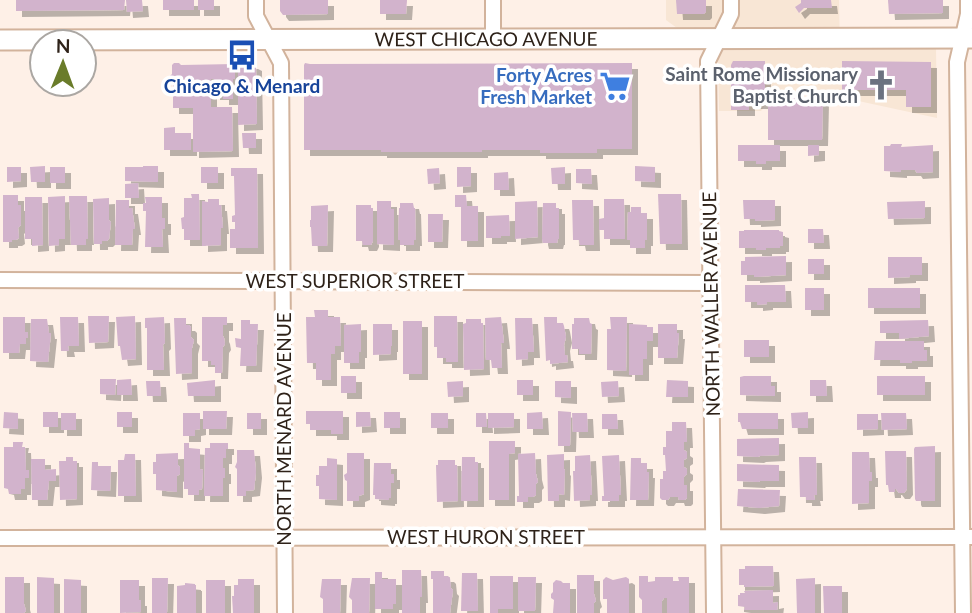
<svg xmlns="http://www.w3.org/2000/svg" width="972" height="613" viewBox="0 0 972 613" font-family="Lato,sans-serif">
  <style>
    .commercial { fill: #f8e6d5 }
    .building { fill: #d2b3cc; filter: url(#shadow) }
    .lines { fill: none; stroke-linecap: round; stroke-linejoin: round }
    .minor-casing { stroke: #d2b39c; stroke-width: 18 }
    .secondary-casing { stroke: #d2b39c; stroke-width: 23 }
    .minor { stroke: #fff; stroke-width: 14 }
    .secondary { stroke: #fff; stroke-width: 19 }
    .labels { text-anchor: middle; stroke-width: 7; stroke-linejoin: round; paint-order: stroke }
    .street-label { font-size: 19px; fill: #2e2219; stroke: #fff }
    .worship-label { font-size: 19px; font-weight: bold; fill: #5b616d; stroke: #fff; text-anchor: end }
    .shop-label { font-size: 19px; font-weight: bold; fill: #366cbe; stroke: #fff; text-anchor: end }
    .transit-label { font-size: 19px; font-weight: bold; fill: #164399; stroke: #fff }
  </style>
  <defs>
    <filter id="shadow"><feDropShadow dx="6" dy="6" stdDeviation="0" flood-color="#0004"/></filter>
  </defs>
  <rect width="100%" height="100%" fill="#fef0e7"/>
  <polygon class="commercial" points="666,0 839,0 840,50 936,48 937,118 826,94 767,94 766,104 761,111 719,111 718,58 666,20"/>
  <g class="building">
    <polygon points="16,0 125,0 124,10 16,11"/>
    <polygon points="126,0 142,0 143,11 127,12"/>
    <rect x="163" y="0" width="31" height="10"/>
    <rect x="198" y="0" width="16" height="10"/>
    <polygon points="280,0 328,0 328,14 283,15 280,11"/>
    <polygon points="380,0 407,0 406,14 380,14"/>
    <polygon points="676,0 706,0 706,12 704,14 677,14"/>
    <polygon points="801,0 831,0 832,8 804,8 799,13 795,7 801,3"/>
    <polygon points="888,0 943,0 943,13 889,14"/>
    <polygon points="733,61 765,61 765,103 749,103 749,110 731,110 731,65"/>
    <polygon points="842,61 931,62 931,107 906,107 906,90 842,90"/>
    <polygon points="174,63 179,63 181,65 235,64 235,79 233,79 233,99 223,99 223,94 214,94 214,79 211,79 211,107 232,107 233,151 193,152 193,108 173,108 173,83 170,81 170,76 172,74 172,65"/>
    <polygon points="252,63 256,65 256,68 257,124 238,125 238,65"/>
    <polygon points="305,63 310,64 632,63 632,149 597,149 597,153 540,153 540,150 482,150 482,152 381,152 381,150 304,150 304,65"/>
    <polygon points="768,98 823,98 822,140 768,140"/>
    <polygon points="175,127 175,133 191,133 191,150 164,150 164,128"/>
    <polygon points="242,133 256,133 256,148 243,148"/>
    <polygon points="891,144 902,144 901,147 933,145 933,172 917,173 915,170 901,170 901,172 884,171 884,146 890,146"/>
    <polygon points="738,145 780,145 780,161 766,161 766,164 756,164 756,161 738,161"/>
    <polygon points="808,145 819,145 819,155 808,156"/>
    <polygon points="45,166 45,182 31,182 30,167"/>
    <polygon points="143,166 158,166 158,182 125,181 125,167 143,167"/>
    <polygon points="635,166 655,167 655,182 635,181"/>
    <polygon points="7,167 21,167 21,181 7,182"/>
    <rect x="50" y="167" width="15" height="16"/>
    <rect x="201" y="167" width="17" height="16"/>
    <polygon points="457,167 471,167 471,186 457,187"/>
    <polygon points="565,167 565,184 552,184 551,168"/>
    <polygon points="231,168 257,168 258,248 230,248 230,229 235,229 235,222 232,222 232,216 235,215 234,176 231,176"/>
    <polygon points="439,168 440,183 428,184 427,169"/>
    <polygon points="576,169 591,169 592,184 576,183"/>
    <polygon points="508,172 509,190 494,190 494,173"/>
    <polygon points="138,183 139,198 125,198 125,184"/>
    <polygon points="191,194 199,194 200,240 184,240 184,229 182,229 181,218 184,217 184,198 192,198"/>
    <polygon points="658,194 681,194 682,244 660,244"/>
    <polygon points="3,195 18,195 18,205 21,205 21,225 18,228 19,238 16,240 12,240 12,242 3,242"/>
    <polygon points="455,195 466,195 467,206 478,206 478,241 461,241 461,207 455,207"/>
    <polygon points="65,196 65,239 59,239 59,245 49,246 48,197"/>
    <polygon points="69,196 87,196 88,239 86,239 86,245 71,245"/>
    <polygon points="25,197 42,197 43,245 32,246 32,239 25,239"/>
    <polygon points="145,197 162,197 162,218 165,218 165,229 162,229 163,247 145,247 146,211 143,211 143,203 146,203"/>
    <polygon points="109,198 109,220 111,222 109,239 107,241 102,241 102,244 94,244 93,199"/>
    <polygon points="208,199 219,199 219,205 221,205 223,228 221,228 221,245 202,246 202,201 208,202"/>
    <polygon points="604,199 624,199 625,239 604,239 604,230 599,230 599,219 604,218"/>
    <polygon points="116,200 129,200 129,208 132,208 135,229 133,229 132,245 115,245"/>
    <polygon points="572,200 593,200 594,245 580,245 579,240 573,240"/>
    <polygon points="743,200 775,200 775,220 755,221 755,219 744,219"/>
    <polygon points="377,201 391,201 391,209 394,209 394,245 377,244"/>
    <polygon points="537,201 538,237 515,239 515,202"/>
    <polygon points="925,201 925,218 888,219 887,202"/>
    <polygon points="400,203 413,203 414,208 415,208 416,240 414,240 414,245 400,245 400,240 398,240 399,208 400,208"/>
    <polygon points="543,203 556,203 556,208 559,208 559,239 558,239 557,243 543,243 542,239"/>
    <polygon points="328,205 327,246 312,246 311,227 310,227 310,220 311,220 311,206"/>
    <polygon points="356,205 371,205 371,208 373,208 373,241 371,245 363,245 362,241 356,241"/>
    <polygon points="631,207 641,207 641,213 647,213 647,240 645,240 645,248 630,248 630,240 627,240 628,212 631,212"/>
    <polygon points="428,214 443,214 442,242 428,242"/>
    <polygon points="509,215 510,236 501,236 501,238 486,238 486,216"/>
    <polygon points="808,229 823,229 824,243 808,243"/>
    <polygon points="744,230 779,230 779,231 783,232 783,246 780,246 780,248 766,248 766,250 756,250 756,248 739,248 739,231 744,231"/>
    <polygon points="786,256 786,275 754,277 754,275 741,275 741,261 745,261 745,257"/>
    <polygon points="888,257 922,257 922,275 910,275 910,277 888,278"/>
    <rect x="808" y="259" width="16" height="15"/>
    <polygon points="745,285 785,285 786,302 767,302 767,304 757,305 757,302 745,302"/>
    <rect x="805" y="288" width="19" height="22"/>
    <rect x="868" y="288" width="52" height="20"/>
    <polygon points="314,310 328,310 328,317 340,317 341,346 335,346 335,354 331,354 331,380 316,380 316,363 307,363 306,317 315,317"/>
    <polygon points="88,316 109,316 108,342 89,343"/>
    <polygon points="135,316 136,359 122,360 120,346 118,346 116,317"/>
    <polygon points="434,316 457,316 458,362 446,362 446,358 437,358 437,347 434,347"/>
    <polygon points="3,317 25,317 25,332 28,332 28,338 26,338 26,344 20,344 19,353 3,353"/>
    <polygon points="60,317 78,317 79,346 68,346 69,351 61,351"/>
    <polygon points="164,317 165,343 163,345 164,370 147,370 147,328 145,328 145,318"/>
    <polygon points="202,317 227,317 227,325 223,325 223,336 224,338 225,344 223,347 222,373 215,373 215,365 211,365 211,361 202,361"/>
    <polygon points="501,317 504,343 501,343 502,368 492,368 491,360 486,360 485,318"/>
    <polygon points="544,317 557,317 557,323 563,323 564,326 566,337 564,345 565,355 567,355 568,362 550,364 550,360 546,361"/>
    <polygon points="610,317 627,317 626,371 607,370 607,329 611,329"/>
    <polygon points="174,318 186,318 186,325 189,325 191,327 191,337 194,340 192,348 192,373 176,374"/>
    <polygon points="515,318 532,318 534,352 528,352 528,359 516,360"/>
    <polygon points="574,318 589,318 590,323 592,324 591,354 579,354 579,349 572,349 572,324 574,324"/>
    <polygon points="31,319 47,319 49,333 51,333 48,362 30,361"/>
    <polygon points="466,319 481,319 481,323 483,323 484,369 464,370 463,324 466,323"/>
    <polygon points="241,320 250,320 250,324 258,324 256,366 240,366 241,348 236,347 235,338 241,339"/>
    <polygon points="928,320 929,336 899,339 899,333 880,333 880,321"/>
    <rect x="403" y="321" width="19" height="53"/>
    <polygon points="361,324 361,352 359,352 359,363 344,363 344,325"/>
    <polygon points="373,324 392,324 392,346 391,346 391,354 373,355"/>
    <polygon points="629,324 647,325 647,327 653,327 653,341 647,341 647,359 643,359 643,375 629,375"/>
    <polygon points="658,324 677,324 677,333 679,333 677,358 658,358"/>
    <rect x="744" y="340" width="25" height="17"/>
    <polygon points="875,341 924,341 924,350 927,350 927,361 912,361 912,363 900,363 900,360 874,360"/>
    <rect x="341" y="376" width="15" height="17"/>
    <polygon points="744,376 771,376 771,386 775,386 775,396 740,395 740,377"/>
    <rect x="877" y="376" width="48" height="19"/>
    <polygon points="100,379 116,379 115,395 100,394"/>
    <polygon points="131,379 132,395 117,395 117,380"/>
    <polygon points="215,380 215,396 188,396 187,383"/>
    <rect x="517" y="380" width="16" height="15"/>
    <polygon points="667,380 688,381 688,397 666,397"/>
    <polygon points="810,380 826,380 827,396 810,396"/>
    <polygon points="146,381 160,381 161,396 147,396"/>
    <polygon points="463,381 463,396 448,397 447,382"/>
    <polygon points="555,381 571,381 571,398 555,397"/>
    <polygon points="618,381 619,396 602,397 601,382"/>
    <polygon points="203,411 227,411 226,429 203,429"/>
    <polygon points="306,411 343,411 343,434 331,434 331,430 310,430 310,424 306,424"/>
    <polygon points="558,411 571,412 570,446 558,446"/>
    <polygon points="4,412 18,413 18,429 3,428"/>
    <rect x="43" y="412" width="15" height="15"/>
    <rect x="117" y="412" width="15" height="15"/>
    <polygon points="356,412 370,412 371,426 356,427"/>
    <rect x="384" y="412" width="16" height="16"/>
    <polygon points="542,412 543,429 527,429 527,413"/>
    <polygon points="808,412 808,428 792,428 791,413"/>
    <rect x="61" y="413" width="15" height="17"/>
    <polygon points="183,413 200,413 200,429 195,430 195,436 183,436"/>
    <rect x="247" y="413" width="14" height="16"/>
    <rect x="431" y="413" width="17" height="15"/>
    <polygon points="476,413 486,413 487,427 476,427"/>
    <polygon points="488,413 514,413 514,427 488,428"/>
    <polygon points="572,413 587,413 588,432 573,432"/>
    <polygon points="738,413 778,413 778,429 742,429 740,422 738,422"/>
    <polygon points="881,413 906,413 907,429 882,430"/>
    <polygon points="602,414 617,414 618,429 602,429"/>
    <polygon points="857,414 878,414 878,429 857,430"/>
    <polygon points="672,422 686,422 687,442 684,442 684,450 687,452 687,458 684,460 684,467 687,469 687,474 684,477 684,485 687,485 687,498 685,500 679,500 678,497 670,497 668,500 662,500 660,498 660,479 663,479 663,471 666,471 665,455 663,455 663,447 666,447 666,431 672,431"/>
    <polygon points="779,438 779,455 760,456 758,457 737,456 737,439"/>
    <polygon points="489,441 515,441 515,453 509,454 509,500 489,500"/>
    <polygon points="13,442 23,442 22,447 25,447 26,470 29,470 29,478 25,478 25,489 21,489 21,494 9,494 8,489 4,488 4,447 13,447"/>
    <polygon points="184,443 189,443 189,448 200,449 200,469 203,470 202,489 199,490 199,495 188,495 188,489 184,489"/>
    <polygon points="210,443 228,443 228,449 226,449 226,458 223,458 223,468 225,468 225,478 223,478 223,496 204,496 205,448 210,448"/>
    <polygon points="935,446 935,501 916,501 915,499 914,449 915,447"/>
    <polygon points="237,450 254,450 256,472 254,490 246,491 246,496 237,496 237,469 235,467 237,462"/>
    <polygon points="885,451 906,451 907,489 904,493 899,493 896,489 895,489 895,492 889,492 888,485 886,485"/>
    <polygon points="852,452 869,452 870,472 872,472 872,481 869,481 869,503 852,504"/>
    <polygon points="178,453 178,465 180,467 180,474 177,476 177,492 156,490 156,474 153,474 153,462 156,462 156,454"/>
    <polygon points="347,453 364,453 364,494 359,496 359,501 347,501 347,481 345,480 344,475 347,473"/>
    <polygon points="535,453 536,474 538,482 536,484 536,495 533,497 528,497 528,502 517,502 517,496 519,496 518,454"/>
    <polygon points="125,454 135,454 136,496 118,496 118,460 124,460"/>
    <polygon points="564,454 564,470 565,469 564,495 559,494 559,501 548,501 547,455"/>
    <polygon points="590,455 592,495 590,495 590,500 574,501 573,471 575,471 575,456"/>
    <polygon points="619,455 621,495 619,495 619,501 602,501 602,496 604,496 602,456"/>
    <polygon points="66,457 73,457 73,461 77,461 77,499 60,500 59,461 66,461"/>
    <polygon points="462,457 475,457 475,462 478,462 478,501 461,501"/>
    <polygon points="799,457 816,457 817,495 814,495 815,500 806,500 806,497 800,497"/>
    <polygon points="327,458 337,459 337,500 319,499 319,486 316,486 316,475 319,475 319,466 327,466"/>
    <polygon points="631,458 641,458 641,463 647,463 647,472 649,472 648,500 630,500"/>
    <polygon points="31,459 45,459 45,470 56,469 56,481 49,481 47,500 32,500"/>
    <polygon points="438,460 455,460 455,465 457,465 458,501 437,502 436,465 438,465"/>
    <polygon points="92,462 98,462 98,466 111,466 110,491 91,490"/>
    <polygon points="374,463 391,463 391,474 394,474 394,483 391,483 391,498 389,498 389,500 375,499 375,495 373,495"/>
    <polygon points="737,464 779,465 779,481 760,481 759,482 737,481"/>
    <polygon points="738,489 780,490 779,506 759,508 737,506"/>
    <polygon points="745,566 773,566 774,586 744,587 744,585 739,585 739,569 745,569"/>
    <polygon points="402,570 421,570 422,597 420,597 420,613 402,613"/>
    <polygon points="431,571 444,571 444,576 448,576 450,578 451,588 453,590 450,613 433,613 433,579 431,579"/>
    <polygon points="375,572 382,572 382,579 396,579 396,604 393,604 393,609 375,609"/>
    <polygon points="462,573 477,573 478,611 461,611"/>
    <polygon points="577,575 594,575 594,594 596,601 594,603 594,613 577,613"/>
    <polygon points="490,576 513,576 513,609 498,609 498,613 490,613"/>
    <polygon points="639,576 648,576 648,582 655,581 655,577 673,577 673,581 679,581 678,577 689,577 689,613 667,613 667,598 664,598 662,601 662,613 642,613 642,600 639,597"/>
    <polygon points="5,577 24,577 24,604 26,611 24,613 5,613"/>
    <polygon points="37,577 54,578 54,613 37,613"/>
    <polygon points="518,577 536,577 535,611 518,611"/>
    <polygon points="606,577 613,580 626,577 629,579 629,613 607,613 607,599 603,599 603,580"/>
    <polygon points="152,578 168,578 167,613 152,613"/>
    <polygon points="352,578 370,578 369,613 352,613 352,600 349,597"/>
    <polygon points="815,578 815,613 797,613 796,579"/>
    <polygon points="64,579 81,580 81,613 64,613"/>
    <polygon points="238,579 254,579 254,613 233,613 232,596 234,596 234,585 238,585"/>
    <polygon points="322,579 341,579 340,613 323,613 323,599 320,597"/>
    <polygon points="120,580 139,580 139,600 141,600 141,612 120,613"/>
    <rect x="206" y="580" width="19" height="33"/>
    <polygon points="556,580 561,581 563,583 570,583 570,613 553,613 554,600 551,598 551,594 553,592 553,583"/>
    <polygon points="185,583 195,584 195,585 196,585 196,613 177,613 177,586 185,585"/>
    <polygon points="823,586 842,586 842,613 824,613"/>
    <polygon points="773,590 773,603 778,602 777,610 744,610 745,607 738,606 738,595 740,595 740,593 745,593 744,591"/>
  </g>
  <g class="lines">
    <g class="minor-casing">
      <g id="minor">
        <polyline points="256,0 256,16 281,63 285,613"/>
        <polyline points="493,0 493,38"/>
        <polyline points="0,280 711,283"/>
        <polyline points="0,538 972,537"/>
        <polyline points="714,613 708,61 731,14 731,0"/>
        <polyline points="963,613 957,62 968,14 968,0"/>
      </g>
    </g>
    <g class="secondary-casing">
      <g id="secondary">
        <path id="s1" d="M0,40l972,-2"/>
      </g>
    </g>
    <use href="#minor" class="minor"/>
    <use href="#secondary" class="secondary"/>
  </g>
  <defs>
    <g id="bus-bare" transform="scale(2.415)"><path d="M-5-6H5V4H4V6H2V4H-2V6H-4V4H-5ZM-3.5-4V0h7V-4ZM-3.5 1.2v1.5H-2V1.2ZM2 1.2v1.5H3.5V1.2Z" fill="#1a4fb4" stroke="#fff" stroke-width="2.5" paint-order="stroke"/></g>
    <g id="church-bare" transform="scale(2.415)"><path d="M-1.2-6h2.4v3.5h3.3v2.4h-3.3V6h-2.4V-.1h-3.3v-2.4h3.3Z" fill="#6b7280" stroke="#fff" stroke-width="2.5" paint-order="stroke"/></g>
    <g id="supermarket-bare" transform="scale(2.415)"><path d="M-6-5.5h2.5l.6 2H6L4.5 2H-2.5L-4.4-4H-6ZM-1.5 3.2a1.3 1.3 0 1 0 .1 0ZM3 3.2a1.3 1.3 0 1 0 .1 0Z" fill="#3f7fe0" stroke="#fff" stroke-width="2.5" paint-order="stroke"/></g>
  </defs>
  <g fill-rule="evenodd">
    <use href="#bus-bare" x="242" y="55"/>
    <use href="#church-bare" x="881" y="85"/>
    <use href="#supermarket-bare" x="615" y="86"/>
  </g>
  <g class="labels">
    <g class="street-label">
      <text dy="7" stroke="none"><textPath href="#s1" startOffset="486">WEST CHICAGO AVENUE</textPath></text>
      <text x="355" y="288">WEST SUPERIOR STREET</text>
      <text transform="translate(711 304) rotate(-91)" y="7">NORTH WALLER AVENUE</text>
      <text transform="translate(284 429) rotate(-90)" y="7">NORTH MENARD AVENUE</text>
      <text x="486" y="544">WEST HURON STREET</text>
    </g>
    <g class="worship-label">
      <text x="858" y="81">Saint Rome Missionary<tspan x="858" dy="22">Baptist Church</tspan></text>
    </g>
    <g class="shop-label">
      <text x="592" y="82">Forty Acres<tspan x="592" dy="22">Fresh Market</tspan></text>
    </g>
    <g class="transit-label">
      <text x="242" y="93">Chicago &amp; Menard</text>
    </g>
  </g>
  <g transform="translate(63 63) rotate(1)"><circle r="33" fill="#ffffff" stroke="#aba7a3" stroke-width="2"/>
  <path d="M0-5L12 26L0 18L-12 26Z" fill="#6a7c2a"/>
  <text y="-10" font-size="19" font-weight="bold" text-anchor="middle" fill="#2e2219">N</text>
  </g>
</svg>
